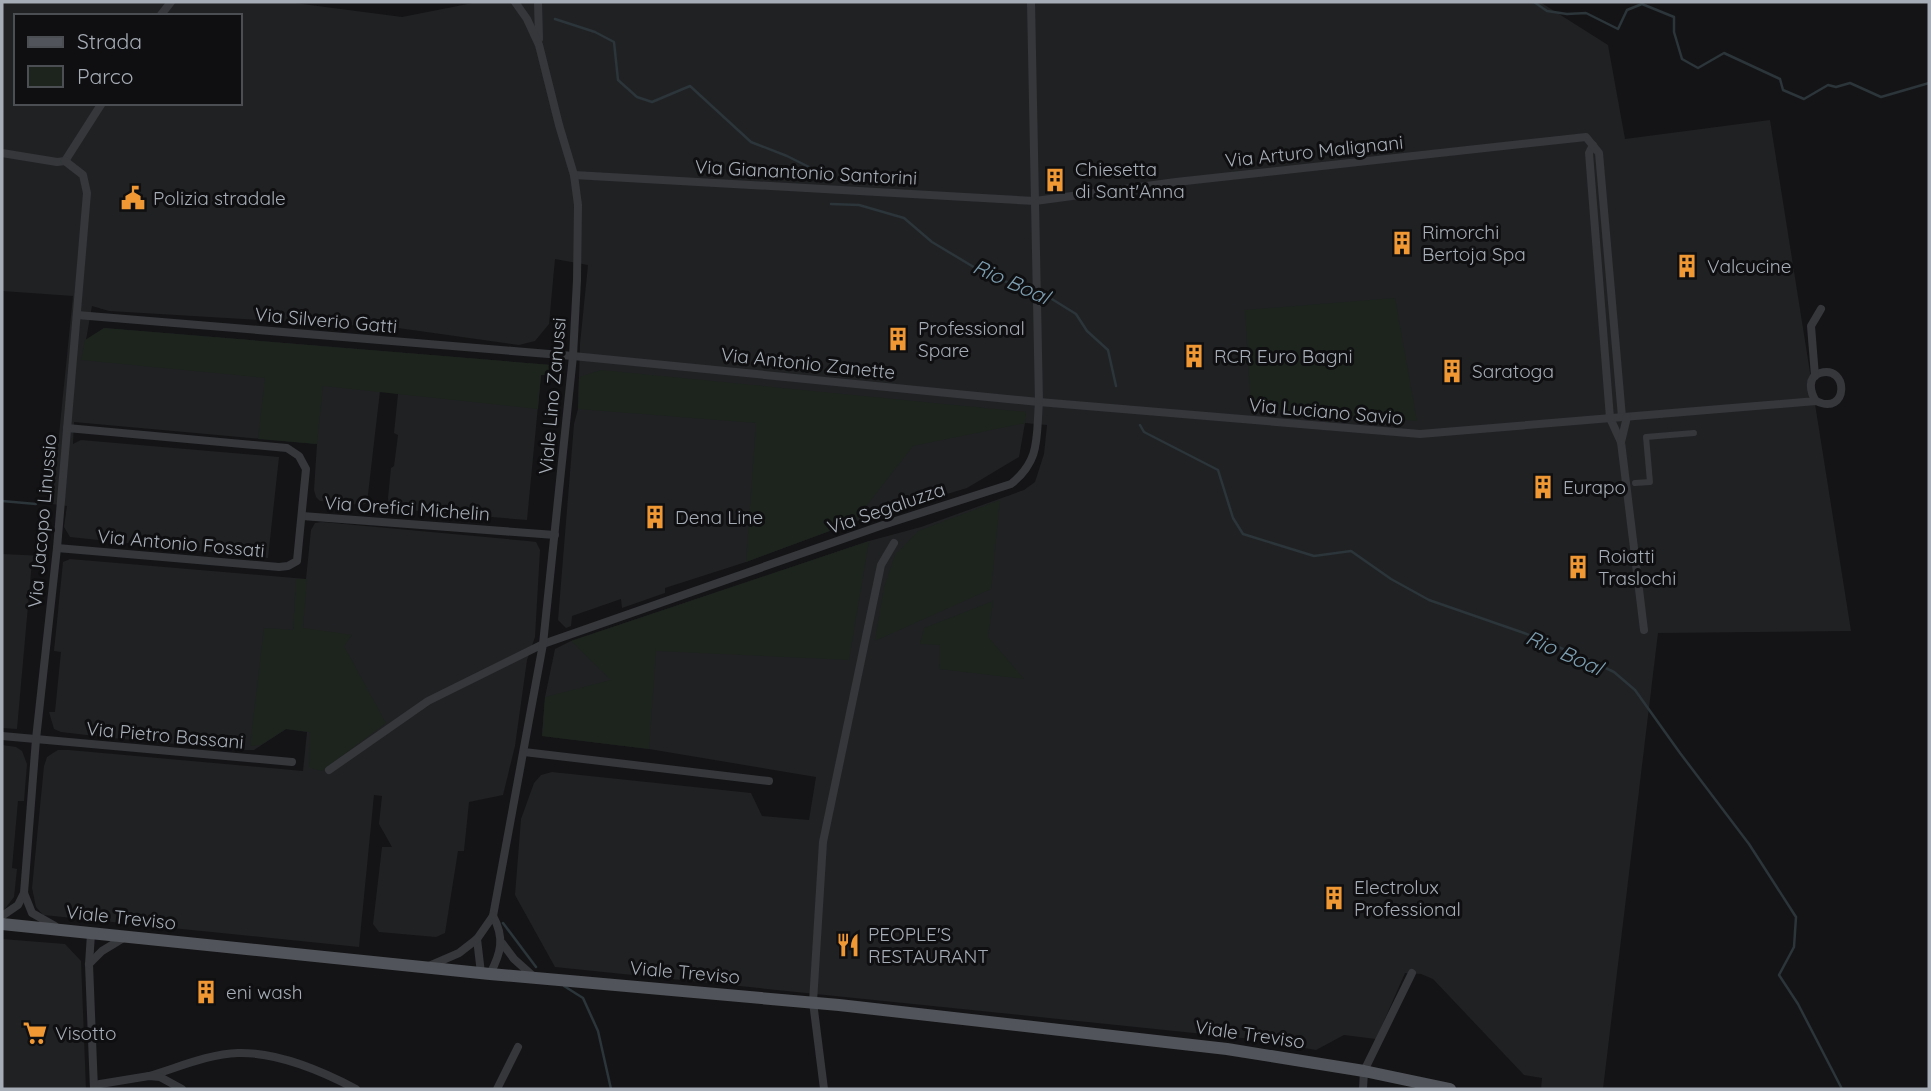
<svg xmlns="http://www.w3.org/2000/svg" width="1931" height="1091" viewBox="0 0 1931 1091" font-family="Quicksand,sans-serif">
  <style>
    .built { fill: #202123; fill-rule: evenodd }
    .green { fill: #1c241d }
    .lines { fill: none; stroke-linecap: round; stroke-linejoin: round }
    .stream { stroke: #2b353a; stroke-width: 2.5 }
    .pedestrian { stroke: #35373b; stroke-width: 6 }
    .minor { stroke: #35373b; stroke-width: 8 }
    .primary { stroke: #51545a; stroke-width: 12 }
    .labels { text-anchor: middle; stroke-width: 6; stroke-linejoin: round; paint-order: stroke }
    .street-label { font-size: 19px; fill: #a6adb6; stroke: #0f0f11 }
    .poi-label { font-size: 19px; fill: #a6adb6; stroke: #0f0f11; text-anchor: start }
    .water-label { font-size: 21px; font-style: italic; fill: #7d9fb1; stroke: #0f0f11 }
  </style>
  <rect width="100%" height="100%" fill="#141416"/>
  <g class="built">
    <path d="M2,2h285l115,15 76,-15h1062l68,43 17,94 145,-19 81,511 -193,2 -55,456h-62l1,-11 -18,-3 -91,-96 -12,-5 -16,-1 -29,66 -32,-4 -28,15 -64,-11 -697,-72 -40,-72 6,-76 13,-36 7,-8 11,-3 199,21 11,23 47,4 7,-43 -167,-28 -107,-13 3,-39 10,-48 16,-8 298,-100 52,-14 103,-37 11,-8 9,-28 3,-29 -22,-2 -6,34 -52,31 -113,34 -108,40 -81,26v5l-43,15 -1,-9 -49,17 -1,10 -5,2 -8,-8 16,-196 4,-15 2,-65 8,-79 -33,-6 -6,65 -14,17 -16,4 -121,-17 -289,-17 -17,-5 -6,34 18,-12 447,37 -1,10h-9l-14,145 -132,-11 -6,-5 -1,-6 3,-30 3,-2 4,-31 -4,-2 4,-39 -18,-3 -13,112 -5,2 -42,-4 -4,-4 -2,-7 3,-46 -243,-22 -1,22 8,-4 198,17 -11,101 -198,-21 -6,-10 3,-21 -15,-2 21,-208 -71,-5zM16,16h224v87h-224z"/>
    <polygon points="322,522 528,541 536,542 540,550 535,637 527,660 515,746 503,795 469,802 464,851 458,851 445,933 436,937 379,932 373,924 382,847 392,847 379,824 382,796 374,795 359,947 43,915 36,907 32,888 44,766 47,757 53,753 58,750 69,750 303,771 307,732 286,729 254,750 241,750 112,738 61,732 54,729 49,712 55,712 61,652 54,651 63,562 70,559 306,579 311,530 315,523"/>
    <polygon points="2,554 45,556 39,560 32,561 17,729 2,728"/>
    <polygon points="2,745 16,747 22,751 27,764 24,801 18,801 12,868 17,869 14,897 4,910 2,910"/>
    <polygon points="2,939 65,944 81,961 86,1089 2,1089"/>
  </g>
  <g class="green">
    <polygon points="1395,298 1417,421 1251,408 1245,310"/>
    <polygon points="104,328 551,365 550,375 541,375 538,409 323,386 317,444 258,439 265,378 81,360 85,340"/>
    <polygon points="601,370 1026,412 1025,423 913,446 854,522 746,562 756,423 578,409 579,377"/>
    <polygon points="1000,500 991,589 875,641 884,587 895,555 918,531"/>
    <polygon points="869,541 849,660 656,651 649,749 542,736 545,697 611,680 571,641"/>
    <polygon points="296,579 307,579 303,628 352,635 344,646 386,723 322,771 309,768 310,732 286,729 261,745 250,746 264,628 293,630"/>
    <polygon points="993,601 988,637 1024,679 939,669 940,645 920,644 924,628"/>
  </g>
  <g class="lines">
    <g class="stream">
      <polyline points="1534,2 1547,11 1567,14 1586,13 1618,29 1627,10 1642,4 1674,17 1674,32 1682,59 1698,68 1724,53 1780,79 1783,90 1804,99 1828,85 1836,87 1850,83 1881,97 1929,83"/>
      <polyline points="555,19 595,32 614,42 618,80 637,97 652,102 690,86 751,142 787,156 827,176"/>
      <polyline points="831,204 859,205 904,218 932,242 987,275 1047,296 1076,314 1087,331 1108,350 1116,386"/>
      <polyline points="1140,425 1144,432 1218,470 1233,518 1243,534 1314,556 1351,551 1391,579 1429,600 1524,633 1585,658 1614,672 1635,690 1680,753 1749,844 1796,917 1794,947 1779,975 1798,1004 1842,1089"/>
      <polyline points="2,501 36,504"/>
      <polyline points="503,923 536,967"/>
      <polyline points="564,986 583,998 598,1031 611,1089"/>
    </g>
    <polyline class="pedestrian" points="1635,483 1650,482 1646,437 1694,433"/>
    <g class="minor">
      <polyline points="538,2 539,39"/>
      <polyline points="160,16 171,2"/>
      <polyline points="1593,145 1589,153 1610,418 1621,442 1644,630"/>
      <polyline points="2,153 57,162 65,161"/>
      <polyline points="65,161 102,103"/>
      <polyline points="574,175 1035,201 1176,182 1586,137 1599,153 1622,417"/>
      <path d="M77,315l496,41 466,46 381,32 396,-33c33,16 33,-37 4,-28 -13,4 -10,19 -4,28"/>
      <polyline points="1815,376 1811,326 1821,309"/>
      <polyline points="1621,442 1627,417"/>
      <polyline points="302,516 555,535"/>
      <polyline points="57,548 279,567 288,566 297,561 306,469 299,456 287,448 67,428"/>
      <polyline points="2,736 292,762"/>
      <polyline points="524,752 769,781"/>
      <path d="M329,770l99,-69 115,-57 340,-119 128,-41c30,-24 25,-46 28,-82l-8,-400"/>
      <polyline points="2,916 18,905 24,893"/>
      <polyline points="55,926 32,913 24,893 36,739 57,548 87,193 83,175 65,161"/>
      <polyline points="91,934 89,964 94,1089"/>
      <polyline points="477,939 481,973"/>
      <polyline points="502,943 514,959 533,976"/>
      <polyline points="89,964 102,951 125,937"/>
      <polyline points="429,966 459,953 477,939 493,916 543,644 573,356 577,280 578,205 574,175 559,125 539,45 527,19 515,2"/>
      <path d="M490,974c11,-21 15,-36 3,-58"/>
      <path d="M149,1076c28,-8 59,-22 89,-23 40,-1 84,18 118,36"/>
      <polyline points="94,1085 149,1076 160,1077 182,1089"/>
      <polyline points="497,1089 518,1047"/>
      <polyline points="824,1089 813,1002 823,842 881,565 894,543"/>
      <polyline points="1363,1089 1364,1071 1412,973"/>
    </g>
    <polyline class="primary" points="2,924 490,974 839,1005 1227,1049 1364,1071 1450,1089"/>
  </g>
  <defs>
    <g id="building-bare" transform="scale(1.89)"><path d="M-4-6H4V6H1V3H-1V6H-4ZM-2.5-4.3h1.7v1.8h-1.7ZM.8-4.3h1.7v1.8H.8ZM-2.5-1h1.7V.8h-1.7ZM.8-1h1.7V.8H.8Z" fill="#f09833" stroke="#0f0f11" stroke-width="2.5" paint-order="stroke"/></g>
    <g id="civic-bare" transform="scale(1.89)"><path d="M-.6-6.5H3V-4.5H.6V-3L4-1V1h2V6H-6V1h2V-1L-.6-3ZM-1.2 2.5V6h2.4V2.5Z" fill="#f09833" stroke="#0f0f11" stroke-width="2.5" paint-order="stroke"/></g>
    <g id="restaurant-bare" transform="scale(1.89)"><path d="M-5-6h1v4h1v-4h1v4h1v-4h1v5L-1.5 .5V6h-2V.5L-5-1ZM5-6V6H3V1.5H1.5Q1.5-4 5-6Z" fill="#f09833" stroke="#0f0f11" stroke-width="2.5" paint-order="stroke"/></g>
    <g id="supermarket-bare" transform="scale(1.89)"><path d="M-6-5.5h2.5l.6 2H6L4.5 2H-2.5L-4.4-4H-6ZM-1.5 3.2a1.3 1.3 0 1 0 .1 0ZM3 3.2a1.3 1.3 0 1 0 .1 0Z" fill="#f09833" stroke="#0f0f11" stroke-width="2.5" paint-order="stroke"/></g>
  </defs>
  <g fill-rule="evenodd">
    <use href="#building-bare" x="1055" y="180"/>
    <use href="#civic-bare" x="133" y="198"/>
    <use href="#building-bare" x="1402" y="243"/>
    <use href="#building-bare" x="1687" y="266"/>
    <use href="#building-bare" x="898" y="339"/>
    <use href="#building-bare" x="1194" y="356"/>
    <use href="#building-bare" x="1452" y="371"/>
    <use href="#building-bare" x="1543" y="487"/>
    <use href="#building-bare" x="655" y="517"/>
    <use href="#building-bare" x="1578" y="567"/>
    <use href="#building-bare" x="1334" y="898"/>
    <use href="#restaurant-bare" x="848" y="945"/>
    <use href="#building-bare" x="206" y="992"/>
    <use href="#supermarket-bare" x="35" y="1033"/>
  </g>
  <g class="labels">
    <g class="street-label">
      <text transform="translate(1314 151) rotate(-6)" y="7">Via Arturo Malignani</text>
      <text transform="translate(806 172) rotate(3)" y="7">Via Gianantonio Santorini</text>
      <text transform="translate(326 320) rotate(5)" y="7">Via Silverio Gatti</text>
      <text transform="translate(808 363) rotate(6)" y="7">Via Antonio Zanette</text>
      <text transform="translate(552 396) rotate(-85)" y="7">Viale Lino Zanussi</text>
      <text transform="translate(1326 411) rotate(5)" y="7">Via Luciano Savio</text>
      <text transform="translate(407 508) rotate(4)" y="7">Via Orefici Michelin</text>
      <text transform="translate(886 508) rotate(-19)" y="7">Via Segaluzza</text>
      <text transform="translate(42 521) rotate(-85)" y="7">Via Jacopo Linussio</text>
      <text transform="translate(181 543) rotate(5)" y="7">Via Antonio Fossati</text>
      <text transform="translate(165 735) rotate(5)" y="7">Via Pietro Bassani</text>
      <text transform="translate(121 917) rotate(6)" y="7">Viale Treviso</text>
      <text transform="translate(685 972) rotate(5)" y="7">Viale Treviso</text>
      <text transform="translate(1250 1034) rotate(8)" y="7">Viale Treviso</text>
    </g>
    <g class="poi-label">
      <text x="1075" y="176">Chiesetta<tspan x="1075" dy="22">di Sant'Anna</tspan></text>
      <text x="153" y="205">Polizia stradale</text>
      <text x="1422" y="239">Rimorchi<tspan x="1422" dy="22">Bertoja Spa</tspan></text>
      <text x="1707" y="273">Valcucine</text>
      <text x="918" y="335">Professional<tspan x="918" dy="22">Spare</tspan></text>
      <text x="1214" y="363">RCR Euro Bagni</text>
      <text x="1472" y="378">Saratoga</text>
      <text x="1563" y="494">Eurapo</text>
      <text x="675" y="524">Dena Line</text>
      <text x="1598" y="563">Roiatti<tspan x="1598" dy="22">Traslochi</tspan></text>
      <text x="1354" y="894">Electrolux<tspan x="1354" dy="22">Professional</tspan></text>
      <text x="868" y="941">PEOPLE'S<tspan x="868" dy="22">RESTAURANT</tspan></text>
      <text x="226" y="999">eni wash</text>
      <text x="55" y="1040">Visotto</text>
    </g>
    <g class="water-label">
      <text transform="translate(1011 282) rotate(24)" y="7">Rio Boal</text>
      <text transform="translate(1564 653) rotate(24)" y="7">Rio Boal</text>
    </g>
  </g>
  <rect width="1931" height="1091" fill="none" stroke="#a6adb6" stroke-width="7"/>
  <rect x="14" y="14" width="228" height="91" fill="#0f0f11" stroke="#4b4e53" stroke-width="2"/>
  <rect x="28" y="37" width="35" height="10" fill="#51545a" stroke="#4b4e53" stroke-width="2"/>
  <text x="77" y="49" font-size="21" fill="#a6adb6">Strada</text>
  <rect x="28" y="66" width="35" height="21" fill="#1c241d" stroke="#4b4e53" stroke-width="2"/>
  <text x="77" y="84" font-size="21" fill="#a6adb6">Parco</text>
</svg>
